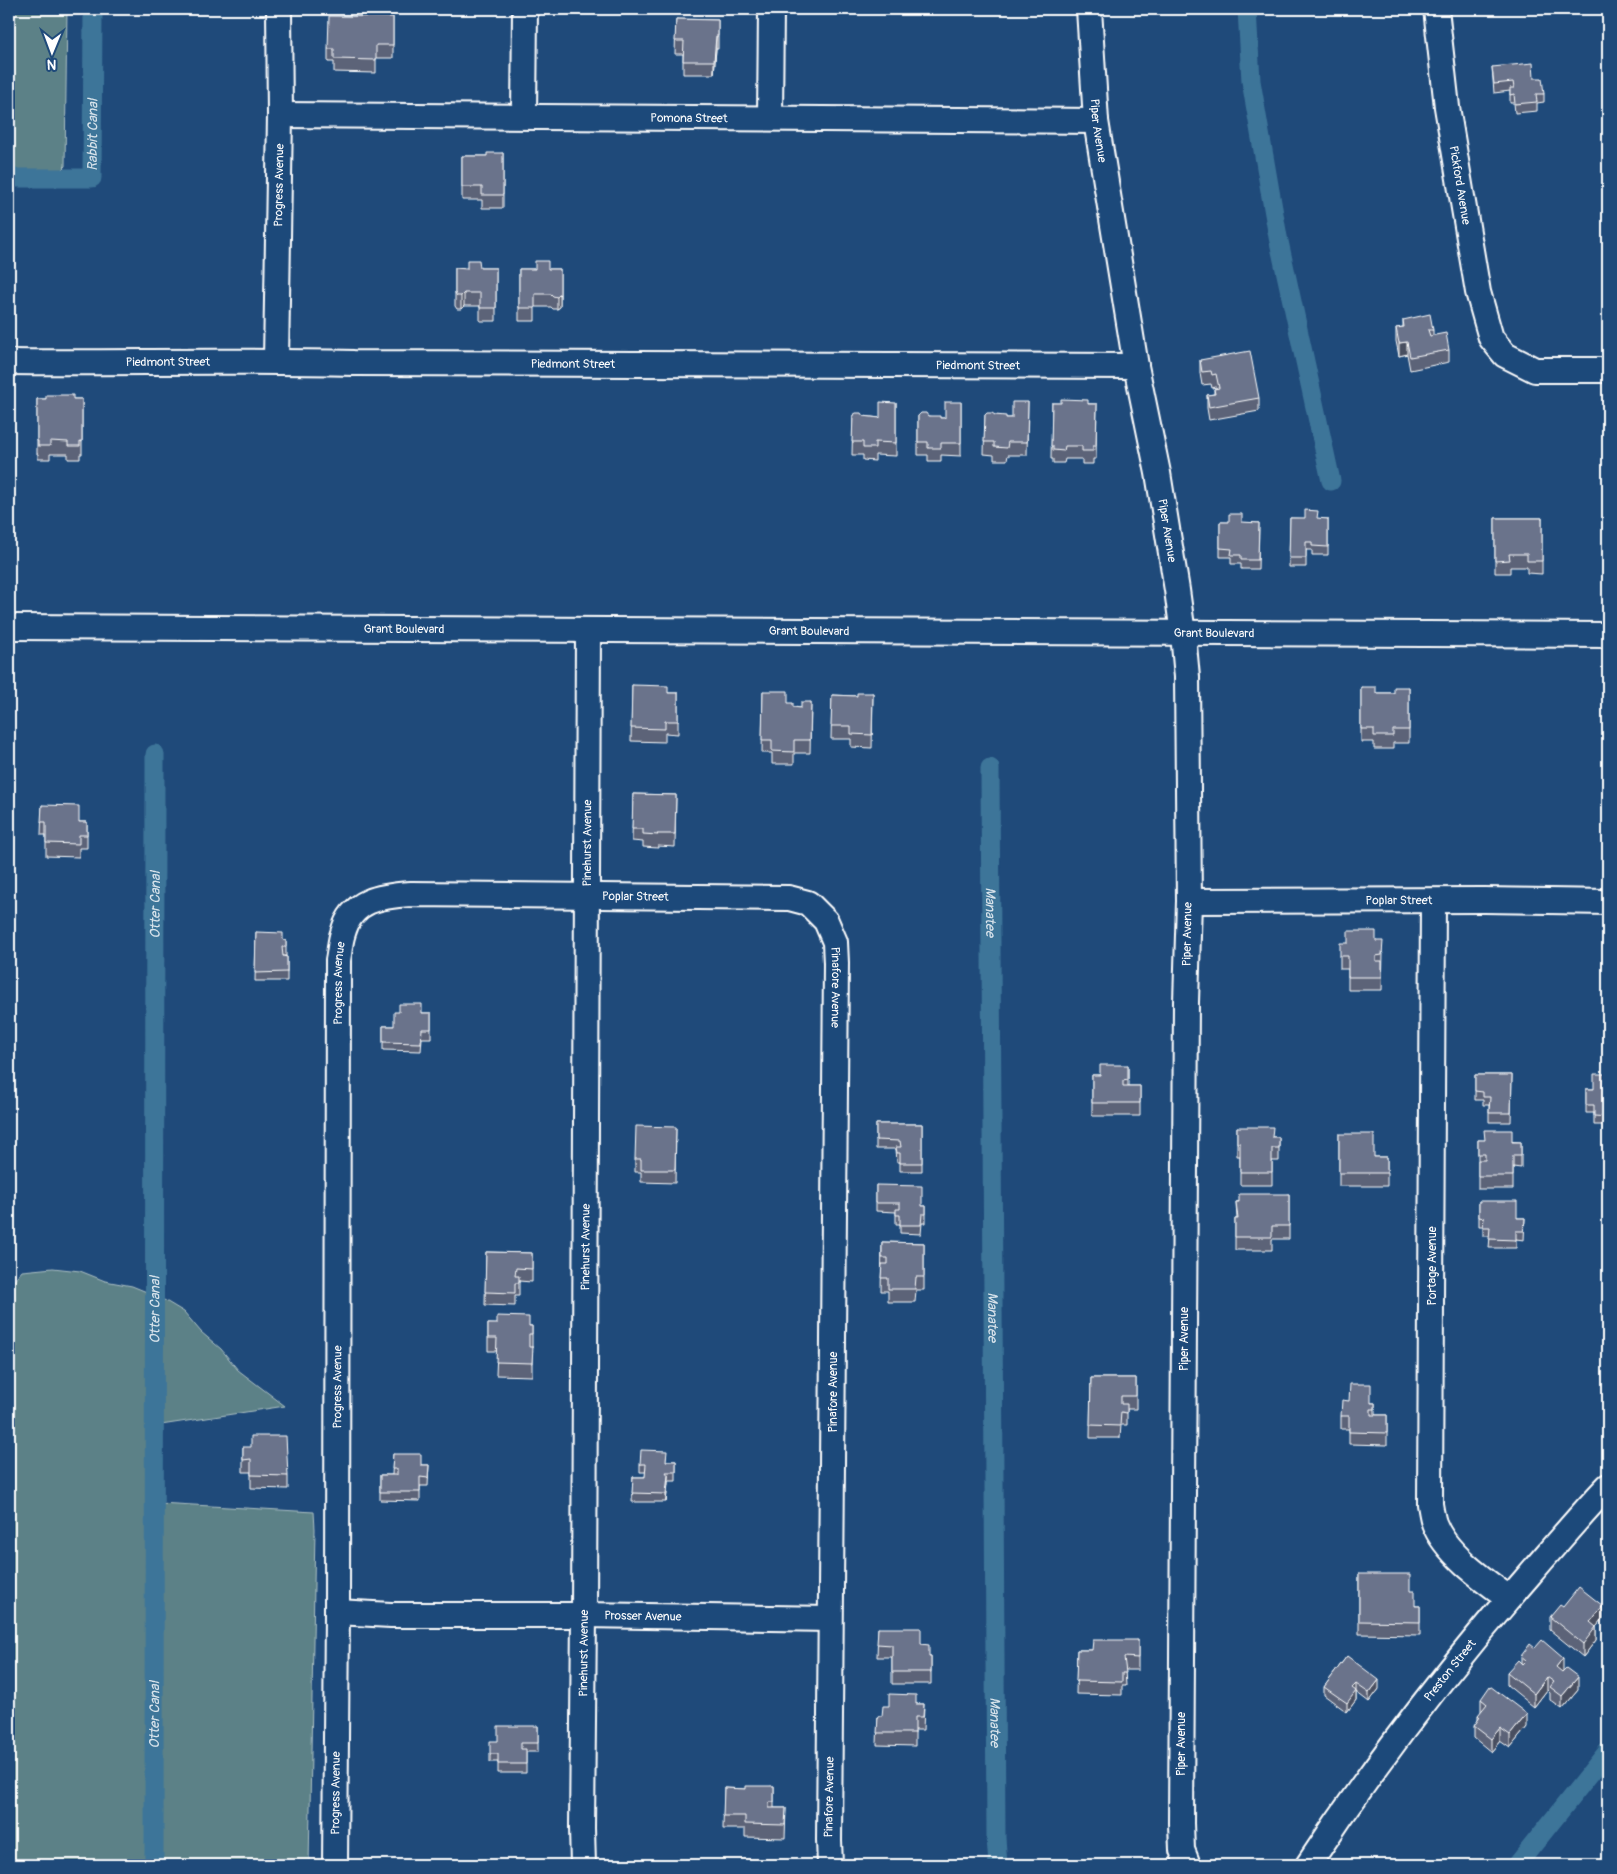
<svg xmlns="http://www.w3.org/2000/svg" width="1617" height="1874" viewBox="0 0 1617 1874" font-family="Pangolin,sans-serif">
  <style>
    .green { fill: #5b8187; stroke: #adc0c3 }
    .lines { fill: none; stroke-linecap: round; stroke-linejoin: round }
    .canal { stroke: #3e7599; stroke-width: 19 }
    .minor-casing { stroke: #fff; stroke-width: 28 }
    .minor { stroke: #1f4a7a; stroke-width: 24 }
    .wall { fill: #5b6378; stroke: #fff }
    .shaded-wall { fill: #4a5061; stroke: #fff }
    .building { fill: #6a738b; stroke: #fff }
    .labels { text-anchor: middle; stroke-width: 4; stroke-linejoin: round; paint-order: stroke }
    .street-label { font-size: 12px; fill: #fff; stroke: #1f4a7a }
    .water-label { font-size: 14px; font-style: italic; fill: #d8e3eb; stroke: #1f4a7a }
  </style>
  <rect width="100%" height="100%" fill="#1f4a7a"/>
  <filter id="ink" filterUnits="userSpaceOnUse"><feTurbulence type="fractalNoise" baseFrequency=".02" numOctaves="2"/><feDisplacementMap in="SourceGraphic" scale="10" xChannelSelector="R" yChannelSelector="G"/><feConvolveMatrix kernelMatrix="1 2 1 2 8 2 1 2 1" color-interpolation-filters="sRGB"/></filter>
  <g filter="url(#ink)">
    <g class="green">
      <polygon points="9,9 67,9 65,166 60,171 9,170"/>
      <polygon points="53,1268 80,1271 105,1281 132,1286 159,1297 184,1312 201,1332 221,1349 238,1370 285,1406 161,1425 159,1503 314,1512 315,1529 309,1865 9,1865 9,1287 22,1271"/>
    </g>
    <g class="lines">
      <g class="canal">
        <polyline points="1247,9 1251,81 1278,237 1331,481"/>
        <path id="s1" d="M9,178h83l1,-169"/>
        <path id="s2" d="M990,768l6,1070 2,27"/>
        <path id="s3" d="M154,1865l1,-1111"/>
        <polyline points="1517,1865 1608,1751"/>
      </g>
      <g class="minor-casing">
        <g id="minor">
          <path id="s4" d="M1089,9l7,112 40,245 22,107 19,117 6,44 4,43 2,224 -3,101 -5,821 1,27 6,15"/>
          <path id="s5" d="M1436,9l11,98 31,185 13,46 14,17 30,15h73"/>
          <path id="s6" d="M280,115l816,6"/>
          <polyline points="524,116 525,9"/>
          <polyline points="770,117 771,9"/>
          <path id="s7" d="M276,361l4,-246 -1,-106"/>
          <path id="s8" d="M9,362c115,1 230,-2 345,1l782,3"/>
          <path id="s9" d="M9,627l1599,8"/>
          <path id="s10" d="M1189,901l295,-1 124,2"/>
          <path d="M1433,901l-3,603c1,6 2,13 4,19 11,30 50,57 75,75"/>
          <path id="s11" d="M337,1612l54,3h193l246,4"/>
          <path id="s12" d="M335,1865l2,-253 1,-652c2,-9 2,-19 5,-27 9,-34 38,-37 68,-39l378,4 19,5 18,18 9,21 1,21 -7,877 1,25"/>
          <path id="s13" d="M583,1865l-1,-37 2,-213 4,-984"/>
          <path id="s14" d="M1308,1865c67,-102 142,-199 222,-291 26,-30 51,-60 78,-88"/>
        </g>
      </g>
      <use href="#minor" class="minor"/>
    </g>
    <g class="wall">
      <polygon points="393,17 393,58 376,58 376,73 334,72 334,62 328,62 328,49"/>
      <polygon points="676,19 718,20 718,49 716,49 714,74 683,74 683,54 675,54"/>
      <polygon points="1492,67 1534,78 1544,94 1544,102 1537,103 1537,111 1515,113 1514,103 1510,103 1510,91 1494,93"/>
      <polygon points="503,153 503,208 482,208 482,200 462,200 462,156 487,156"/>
      <polygon points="455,268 496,268 496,321 480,321 480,306 464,306 461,309 457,309 455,306"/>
      <polygon points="519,269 560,269 560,307 557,309 553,309 551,307 535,307 535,321 519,321"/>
      <polygon points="1403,320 1433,330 1433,335 1449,350 1449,362 1410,370 1407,354 1399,356 1396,341 1396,328 1403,327"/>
      <polygon points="1200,360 1259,398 1259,411 1209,420 1207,408 1207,395 1214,394 1214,389 1217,389 1216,387 1212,388 1211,384 1202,385 1200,373"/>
      <polygon points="37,399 82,399 82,454 80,454 80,459 68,459 68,454 50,454 50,459 38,459 38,454 37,454"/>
      <polygon points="961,402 961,456 941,455 941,461 928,461 928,455 918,455 918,416 928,416 940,418 945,418"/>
      <polygon points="1028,402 1027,455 1008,455 1007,460 994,460 994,455 984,454 985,415 995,415 1006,418 1012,418"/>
      <polygon points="896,403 896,456 875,455 875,461 863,460 863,455 852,455 853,415 863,416 880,418"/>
      <polygon points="1052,403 1097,404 1096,459 1093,459 1093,464 1082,464 1082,459 1065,459 1064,463 1053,463 1053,459 1051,459"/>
      <polygon points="1290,518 1328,519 1328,555 1312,555 1312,550 1306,550 1306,567 1289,567"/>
      <polygon points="1495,518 1542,518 1542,574 1527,573 1527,567 1510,567 1510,573 1495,573"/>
      <polygon points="1220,522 1259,523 1258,569 1241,569 1241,564 1231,564 1231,557 1220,557"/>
      <polygon points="632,685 668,693 678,693 678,734 665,733 665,742 631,741"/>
      <polygon points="1361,687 1376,693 1394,693 1409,687 1409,743 1393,743 1393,749 1374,749 1374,742 1361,742"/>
      <polygon points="763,691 788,703 793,707 801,708 811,702 810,753 794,753 794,764 772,764 772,753 762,753"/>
      <polygon points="873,693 872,748 851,747 851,739 831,739 832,695 857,696"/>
      <polygon points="633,794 676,795 675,847 658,846 658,848 643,847 643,842 632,841"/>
      <polygon points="42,805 79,822 87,822 87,848 79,848 79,857 46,856 46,835 41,835"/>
      <polygon points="256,932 283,940 286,941 286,956 283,956 287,957 287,981 255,981"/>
      <polygon points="1376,941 1383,954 1382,990 1348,990 1348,969 1340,969 1340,956 1348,943"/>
      <polygon points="422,1013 431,1013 431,1038 422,1038 421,1051 383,1050 383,1026 394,1026"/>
      <polygon points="1128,1065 1128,1086 1140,1086 1140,1116 1092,1116 1092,1075 1100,1075"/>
      <polygon points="1608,1074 1608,1125 1594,1125 1594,1113 1586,1113 1586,1089 1594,1089"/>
      <polygon points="1475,1075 1512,1075 1511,1122 1489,1122 1489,1105 1483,1105 1483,1100 1475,1100"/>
      <polygon points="876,1124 922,1124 922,1171 900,1171 900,1162 897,1162 896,1149 876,1149"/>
      <polygon points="676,1127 675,1183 641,1182 641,1172 635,1172 635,1159"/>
      <polygon points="1237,1127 1273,1137 1279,1137 1279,1161 1272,1161 1272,1185 1240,1185 1240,1156 1237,1156"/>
      <polygon points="1339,1134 1374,1157 1387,1157 1387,1186 1339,1186"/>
      <polygon points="1478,1140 1521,1142 1521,1168 1513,1167 1513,1189 1478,1189"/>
      <polygon points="876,1185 922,1206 926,1206 926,1223 922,1223 921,1234 900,1233 900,1224 896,1224 896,1212 876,1211"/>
      <polygon points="1289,1194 1289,1239 1272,1239 1272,1250 1235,1250 1235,1219 1237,1219 1236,1202"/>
      <polygon points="1479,1201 1517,1218 1525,1218 1524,1240 1516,1239 1516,1248 1489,1248 1490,1236 1483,1236 1483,1226 1479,1226"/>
      <polygon points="882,1242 924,1243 924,1290 916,1290 915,1302 888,1302 888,1291 881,1291"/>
      <polygon points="486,1252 532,1253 532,1282 519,1281 519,1296 515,1296 515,1306 485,1305"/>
      <polygon points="488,1324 532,1326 532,1376 496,1375 497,1351 488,1351"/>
      <polygon points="1091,1378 1136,1378 1136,1409 1127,1409 1127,1425 1121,1425 1120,1438 1090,1438"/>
      <polygon points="1371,1403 1375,1403 1375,1415 1387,1415 1387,1445 1349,1444 1349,1429 1341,1429 1341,1416"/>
      <polygon points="243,1447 288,1476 288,1489 251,1488 251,1472 243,1472"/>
      <polygon points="393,1454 421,1465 429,1465 428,1486 420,1486 420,1501 380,1500 380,1475 392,1475"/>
      <polygon points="667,1461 676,1461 676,1481 668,1481 666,1502 632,1502 633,1477 645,1477 646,1472 640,1472 640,1464"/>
      <polygon points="1359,1574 1410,1591 1415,1606 1420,1606 1420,1635 1359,1634"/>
      <polygon points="1563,1607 1603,1619 1596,1627 1596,1640 1583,1657 1550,1630 1550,1617"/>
      <polygon points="878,1628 921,1644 929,1657 931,1657 931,1684 892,1684 892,1657 877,1657"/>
      <polygon points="1138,1640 1138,1670 1125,1670 1126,1686 1122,1686 1122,1695 1076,1694 1077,1650 1092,1650"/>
      <polygon points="1347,1656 1379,1689 1369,1702 1356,1692 1356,1700 1347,1712 1324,1695 1324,1687"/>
      <polygon points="1521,1656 1563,1671 1578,1690 1562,1709 1550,1700 1550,1693 1547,1690 1534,1707 1507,1685 1507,1672 1521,1663"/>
      <polygon points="1481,1699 1527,1727 1510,1748 1500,1741 1491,1752 1474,1738 1474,1726 1478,1721 1478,1715 1481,1712"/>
      <polygon points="916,1704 924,1704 923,1730 915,1730 915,1746 877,1745 878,1716 882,1716 889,1706"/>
      <polygon points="538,1726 538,1752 526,1752 526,1773 498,1773 498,1762 490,1762 490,1754 498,1741"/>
      <polygon points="774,1786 774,1808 786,1808 785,1838 745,1837 745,1829 723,1829 724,1788 746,1789"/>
    </g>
    <g class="shaded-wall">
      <polygon points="716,36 716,49 714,74 714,61"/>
      <polygon points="464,293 464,306 461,309 461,296"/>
      <polygon points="560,294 560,307 557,309 557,297"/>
      <polygon points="1407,342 1407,354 1399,356 1399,343"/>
      <polygon points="668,1475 668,1484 666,1502 666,1494"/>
      <polygon points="1603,1606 1603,1619 1596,1627 1596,1640 1583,1657 1583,1644 1590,1622"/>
      <polygon points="1563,1658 1563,1671 1556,1680 1556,1667"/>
      <polygon points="1547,1677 1547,1690 1534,1707 1534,1694"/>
      <polygon points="1578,1677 1578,1690 1562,1709 1562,1696"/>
      <polygon points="1379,1680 1379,1689 1369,1702 1369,1693"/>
      <polygon points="1356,1684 1356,1700 1347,1712 1347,1703 1352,1688"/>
      <polygon points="1527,1714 1527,1727 1510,1748 1510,1735"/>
      <polygon points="1500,1728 1500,1741 1491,1752 1491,1739"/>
    </g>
    <g class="building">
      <polygon points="329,16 393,17 393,45 376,45 376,60 334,59 334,49 328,49"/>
      <polygon points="676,19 718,20 718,36 716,36 714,61 683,61 684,41 675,41"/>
      <polygon points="1533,63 1534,78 1542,78 1544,94 1536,94 1537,102 1515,104 1514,94 1510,95 1510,88 1514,88 1513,82 1494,84 1492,67"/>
      <polygon points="487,153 503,153 503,195 482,195 482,187 462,187 462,156 487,156"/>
      <polygon points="467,260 479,260 480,268 496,268 496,308 480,308 480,293 464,293 461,296 457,296 455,293 455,268 467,269"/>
      <polygon points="535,261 548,261 548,269 560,269 560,294 557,297 553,296 551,294 535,294 535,308 519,308 519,269 535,269"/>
      <polygon points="1430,314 1433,330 1428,330 1430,336 1446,333 1449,350 1410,357 1407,342 1399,343 1396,328 1404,327 1403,320"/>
      <polygon points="1250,351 1259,398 1209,407 1207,395 1215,394 1214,389 1219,388 1216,374 1212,375 1211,371 1202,372 1200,360"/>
      <polygon points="46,395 73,395 73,399 82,399 82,442 80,441 80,446 68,446 68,442 50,441 50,446 38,446 38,441 37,441 37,399 46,399"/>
      <polygon points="1061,399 1088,400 1088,404 1097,404 1096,446 1093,446 1093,451 1082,451 1082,446 1065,446 1064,451 1053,450 1053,446 1051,446 1052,403 1061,403"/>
      <polygon points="880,402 896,403 896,443 875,442 875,448 863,448 863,442 852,442 853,415 856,413 861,413 863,416 880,418"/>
      <polygon points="945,402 961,402 961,443 941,443 941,448 928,448 928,442 918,442 918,416 921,413 926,413 928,416 940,416 940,418 945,418"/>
      <polygon points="1012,402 1028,402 1027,442 1008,442 1007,448 994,447 994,442 984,442 985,415 987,413 992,413 995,415 1006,416 1006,418 1012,418"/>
      <polygon points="1305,510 1318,511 1317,518 1328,519 1328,547 1312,546 1312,542 1306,542 1306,558 1289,558 1290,518 1305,518"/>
      <polygon points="1229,514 1242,514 1242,522 1259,523 1258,560 1241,560 1241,555 1231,555 1232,549 1220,548 1220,522 1229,522"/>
      <polygon points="1495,518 1542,518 1542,561 1527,561 1527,554 1509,554 1510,560 1495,561"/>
      <polygon points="632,685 668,686 668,693 678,693 678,721 665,721 665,729 631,728"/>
      <polygon points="1361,687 1376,687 1376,693 1394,693 1394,687 1409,687 1409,730 1393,730 1393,736 1374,736 1374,729 1361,729"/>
      <polygon points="763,691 788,691 788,703 793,703 793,707 801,708 801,702 811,702 810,740 794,740 794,752 772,751 772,740 762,740"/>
      <polygon points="857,693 873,693 872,735 851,734 851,726 831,726 832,695 857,696"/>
      <polygon points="633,794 676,795 675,834 657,834 658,835 643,834 643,829 632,829"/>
      <polygon points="42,805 79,806 79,822 87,822 87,835 79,835 79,844 46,843 46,822 41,822"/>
      <polygon points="1348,931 1376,931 1376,941 1383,941 1382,955 1376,956 1376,961 1382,961 1382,977 1348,977 1348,956 1340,956 1340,943 1348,943"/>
      <polygon points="256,932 283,933 283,940 286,941 286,947 282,947 283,956 287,957 287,972 255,973"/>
      <polygon points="399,1004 422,1004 422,1013 431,1013 431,1029 422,1029 421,1043 383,1042 383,1026 394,1026 394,1012 399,1012"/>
      <polygon points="1100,1065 1128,1065 1128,1080 1123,1081 1123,1086 1140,1086 1140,1103 1092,1103 1092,1075 1100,1075"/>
      <polygon points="1594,1074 1608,1074 1608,1117 1594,1116 1594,1105 1586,1105 1586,1089 1594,1089"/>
      <polygon points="1475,1075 1512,1075 1511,1113 1489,1113 1490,1097 1483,1097 1483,1092 1475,1091"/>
      <polygon points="876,1124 922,1124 922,1163 900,1163 900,1153 897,1153 896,1147 901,1147 900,1141 876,1140"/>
      <polygon points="636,1126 676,1127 675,1170 641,1170 641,1159 635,1159"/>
      <polygon points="1237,1127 1273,1127 1272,1137 1279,1137 1279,1148 1272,1148 1272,1172 1240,1172 1240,1143 1237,1143"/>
      <polygon points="1484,1130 1512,1130 1512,1142 1521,1142 1521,1155 1513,1155 1513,1176 1478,1176 1478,1160 1485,1160 1485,1154 1478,1154 1478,1140 1485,1140"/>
      <polygon points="1339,1134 1374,1134 1374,1157 1387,1157 1387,1173 1339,1173"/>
      <polygon points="876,1185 922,1186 922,1206 926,1206 926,1214 922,1214 921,1225 900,1225 900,1215 896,1215 896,1209 900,1209 900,1203 876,1203"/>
      <polygon points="1239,1194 1289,1194 1289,1226 1272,1226 1272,1237 1235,1237 1235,1219 1238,1219 1236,1202 1239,1202"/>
      <polygon points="1479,1201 1517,1201 1517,1218 1525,1218 1524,1231 1516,1231 1516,1240 1489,1239 1490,1227 1483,1227 1484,1218 1479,1217"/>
      <polygon points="882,1242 924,1243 924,1277 916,1277 915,1289 888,1289 888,1278 881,1278 882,1264 888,1264 888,1258 882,1258"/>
      <polygon points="486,1252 532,1253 532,1269 516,1268 515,1276 519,1276 519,1283 515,1283 515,1293 485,1292"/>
      <polygon points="497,1316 529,1317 529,1326 532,1326 532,1334 529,1334 529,1347 533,1347 532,1363 496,1362 497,1338 488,1338 488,1324 497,1324"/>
      <polygon points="1091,1378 1136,1378 1136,1396 1121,1396 1121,1404 1127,1404 1127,1413 1121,1412 1120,1426 1090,1425"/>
      <polygon points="1350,1384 1371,1384 1371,1403 1375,1403 1375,1409 1371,1409 1371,1415 1387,1415 1387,1433 1349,1432 1349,1416 1341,1416 1342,1400 1349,1401"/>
      <polygon points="251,1436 286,1436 288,1476 251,1475 251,1459 243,1460 243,1447 251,1447"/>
      <polygon points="641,1450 667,1451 666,1461 676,1461 676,1472 666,1472 668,1475 666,1494 632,1493 633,1477 645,1477 646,1464 640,1464"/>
      <polygon points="393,1454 421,1454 421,1465 429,1465 428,1478 420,1477 420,1492 380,1492 380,1475 397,1475 397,1469 392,1469"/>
      <polygon points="1359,1574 1410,1574 1410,1591 1415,1591 1415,1606 1420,1606 1420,1622 1359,1621"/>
      <polygon points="1579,1587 1603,1606 1590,1622 1596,1627 1583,1644 1550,1617 1560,1605 1563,1607"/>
      <polygon points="878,1628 921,1628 921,1644 929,1645 929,1657 931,1657 931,1672 892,1672 892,1645 877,1644"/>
      <polygon points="1093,1640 1138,1640 1138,1658 1124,1657 1126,1673 1122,1673 1122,1682 1076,1681 1077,1650 1092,1650"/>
      <polygon points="1542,1640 1563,1658 1556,1667 1562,1672 1566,1668 1578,1677 1562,1696 1550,1687 1554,1682 1547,1677 1534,1694 1507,1672 1518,1660 1522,1664 1526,1660 1521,1656 1530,1644 1535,1648"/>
      <polygon points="1347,1656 1379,1680 1369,1693 1356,1684 1352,1688 1356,1691 1347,1703 1324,1687"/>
      <polygon points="1490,1686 1527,1714 1510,1735 1500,1728 1491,1739 1474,1726 1480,1717 1478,1715 1487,1704 1481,1699"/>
      <polygon points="889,1694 916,1695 916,1704 924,1704 923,1717 915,1717 915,1733 877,1733 878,1716 882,1716 883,1706 889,1706"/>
      <polygon points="498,1726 538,1726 538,1743 521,1743 521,1749 526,1749 526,1764 498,1764 498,1754 490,1754 490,1741 498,1741"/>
      <polygon points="746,1786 774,1786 774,1802 769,1802 769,1808 786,1808 785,1825 745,1824 745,1816 723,1816 724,1788 746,1789"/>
    </g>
  </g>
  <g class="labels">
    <g class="street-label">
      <text dy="4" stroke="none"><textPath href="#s6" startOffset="409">Pomona Street</textPath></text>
      <text dy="4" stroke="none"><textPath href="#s4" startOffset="122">Piper Avenue</textPath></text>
      <text dy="4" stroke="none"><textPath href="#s7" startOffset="176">Progress Avenue</textPath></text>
      <text dy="4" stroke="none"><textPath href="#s5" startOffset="178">Pickford Avenue</textPath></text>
      <text dy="4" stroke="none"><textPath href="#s8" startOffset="159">Piedmont Street</textPath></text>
      <text dy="4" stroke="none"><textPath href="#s8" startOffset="564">Piedmont Street</textPath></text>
      <text dy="4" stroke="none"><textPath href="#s8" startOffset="969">Piedmont Street</textPath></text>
      <text dy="4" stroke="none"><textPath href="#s4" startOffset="528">Piper Avenue</textPath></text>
      <text dy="4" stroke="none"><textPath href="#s9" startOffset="395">Grant Boulevard</textPath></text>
      <text dy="4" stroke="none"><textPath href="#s9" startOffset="800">Grant Boulevard</textPath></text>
      <text dy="4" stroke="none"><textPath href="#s9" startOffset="1205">Grant Boulevard</textPath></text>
      <text dy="4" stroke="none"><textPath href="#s13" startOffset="1022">Pinehurst Avenue</textPath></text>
      <text dy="4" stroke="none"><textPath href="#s12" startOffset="1242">Poplar Street</textPath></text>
      <text dy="4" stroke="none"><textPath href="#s10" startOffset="210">Poplar Street</textPath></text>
      <text transform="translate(1187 934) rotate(-89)" y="4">Piper Avenue</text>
      <text dy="4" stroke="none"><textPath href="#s12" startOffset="882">Progress Avenue</textPath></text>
      <text dy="4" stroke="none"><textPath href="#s12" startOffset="1509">Pinafore Avenue</textPath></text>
      <text dy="4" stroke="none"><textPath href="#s13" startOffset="618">Pinehurst Avenue</textPath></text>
      <text transform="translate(1432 1266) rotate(-90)" y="4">Portage Avenue</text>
      <text transform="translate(1184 1339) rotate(-90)" y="4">Piper Avenue</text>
      <text dy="4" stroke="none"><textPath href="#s12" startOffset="478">Progress Avenue</textPath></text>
      <text transform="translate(833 1392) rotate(-90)" y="4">Pinafore Avenue</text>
      <text dy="4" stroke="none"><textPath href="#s11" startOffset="306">Prosser Avenue</textPath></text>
      <text dy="4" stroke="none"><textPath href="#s13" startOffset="212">Pinehurst Avenue</textPath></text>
      <text dy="4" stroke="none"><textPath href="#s14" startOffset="241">Preston Street</textPath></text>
      <text transform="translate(1181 1744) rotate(-90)" y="4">Piper Avenue</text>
      <text dy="4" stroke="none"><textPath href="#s12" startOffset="72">Progress Avenue</textPath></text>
      <text transform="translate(829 1797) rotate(-89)" y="4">Pinafore Avenue</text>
    </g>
    <g class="water-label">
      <text dy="5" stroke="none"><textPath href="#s1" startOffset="126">Rabbit Canal</textPath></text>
      <text dy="5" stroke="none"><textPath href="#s3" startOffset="960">Otter Canal</textPath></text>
      <text dy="5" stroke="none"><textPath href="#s2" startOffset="144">Manatee</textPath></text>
      <text dy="5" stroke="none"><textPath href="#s3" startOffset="555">Otter Canal</textPath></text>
      <text dy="5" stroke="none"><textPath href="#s2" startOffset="549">Manatee</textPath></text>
      <text dy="5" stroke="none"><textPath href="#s3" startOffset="150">Otter Canal</textPath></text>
      <text dy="5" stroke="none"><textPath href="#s2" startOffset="954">Manatee</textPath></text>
    </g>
  </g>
  <rect width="1617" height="1874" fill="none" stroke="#1f4a7a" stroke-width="30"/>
  <rect x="15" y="15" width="1587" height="1844" fill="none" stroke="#fff" stroke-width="2" filter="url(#ink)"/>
  <g transform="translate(52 52) rotate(181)" stroke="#1f4a7a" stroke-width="4" paint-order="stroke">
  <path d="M0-4L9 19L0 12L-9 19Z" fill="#ffffff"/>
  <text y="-8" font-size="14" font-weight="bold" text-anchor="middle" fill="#ffffff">N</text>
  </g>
</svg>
